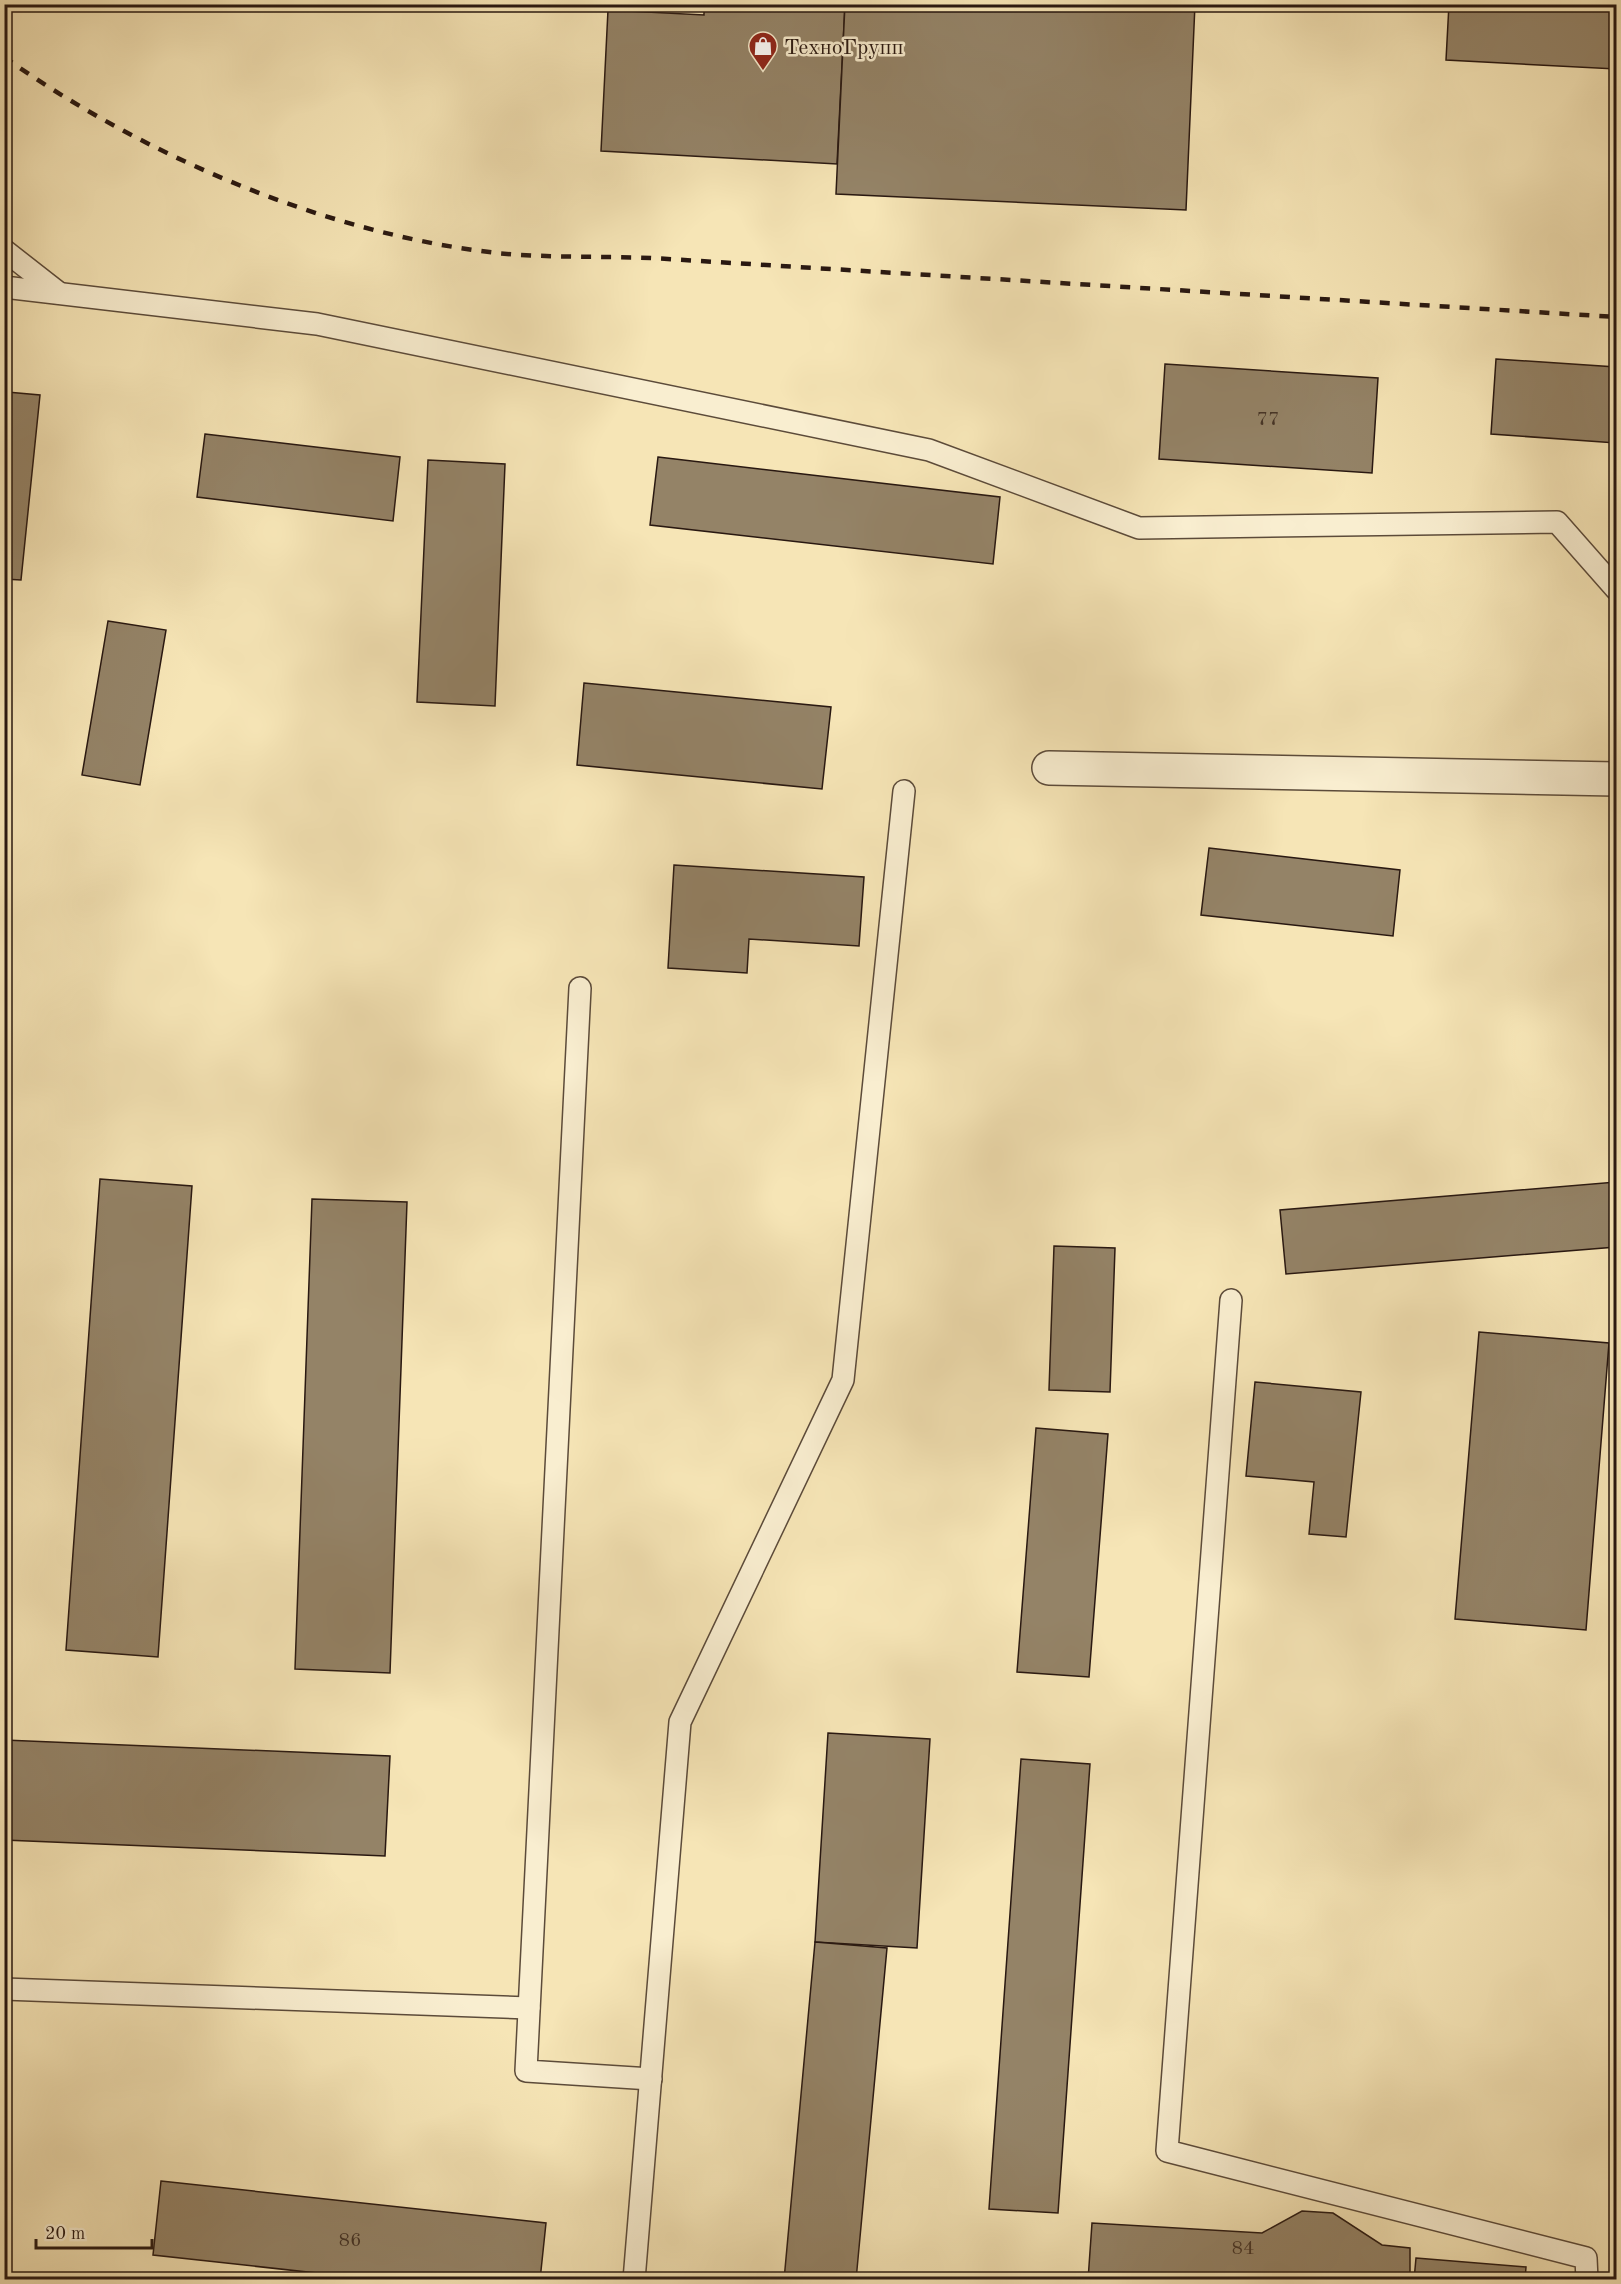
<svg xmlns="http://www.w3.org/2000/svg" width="1621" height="2284" viewBox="0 0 1621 2284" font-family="'Old Standard TT',serif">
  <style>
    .building { fill: #948367; stroke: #291811; stroke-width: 1.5 }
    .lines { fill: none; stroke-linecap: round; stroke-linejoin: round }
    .service-casing { stroke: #5c4b3a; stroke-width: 24 }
    .minor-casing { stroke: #5c4b3a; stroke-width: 36 }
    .service { stroke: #f9eed0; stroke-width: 21 }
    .minor { stroke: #f9eed0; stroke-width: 33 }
    .rail { stroke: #291811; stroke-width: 4.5; stroke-dasharray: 10 10; stroke-linecap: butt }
    .labels { text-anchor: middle; stroke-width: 5; stroke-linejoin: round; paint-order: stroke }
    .number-label { font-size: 20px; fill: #443326 }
    .poi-label { font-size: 22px; fill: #291811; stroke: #f9eed0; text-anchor: start }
  </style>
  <rect width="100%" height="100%" fill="#f6e5b6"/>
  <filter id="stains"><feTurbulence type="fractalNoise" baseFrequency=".00333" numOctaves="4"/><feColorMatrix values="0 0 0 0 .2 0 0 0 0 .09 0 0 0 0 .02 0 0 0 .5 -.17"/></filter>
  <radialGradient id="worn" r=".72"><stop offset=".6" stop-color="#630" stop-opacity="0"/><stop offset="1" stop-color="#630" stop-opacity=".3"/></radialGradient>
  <g class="building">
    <polygon points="704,4 845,4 837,164 601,151 608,10 704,15"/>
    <polygon points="845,4 1195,4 1186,210 836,194"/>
    <polygon points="1449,4 1616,4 1616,69 1446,60"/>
    <polygon points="1496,359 1616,367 1616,443 1491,434"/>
    <polygon points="1165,364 1378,378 1372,473 1159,459"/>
    <polygon points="7,392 40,395 21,580 4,579 4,420"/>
    <polygon points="205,434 400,457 393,521 197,497"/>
    <polygon points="658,457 1000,497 993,564 650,525"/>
    <polygon points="428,460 505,464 495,706 417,702"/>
    <polygon points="108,621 166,630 140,785 82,775"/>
    <polygon points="584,683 831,707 822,789 577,765"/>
    <polygon points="1209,848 1400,870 1393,936 1201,915"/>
    <polygon points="674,865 864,877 859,946 749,939 747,973 668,968"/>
    <polygon points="100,1179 192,1186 158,1657 66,1650"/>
    <polygon points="1616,1182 1616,1247 1286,1274 1280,1210"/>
    <polygon points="312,1199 407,1202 390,1673 295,1669"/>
    <polygon points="1054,1246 1115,1248 1110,1392 1049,1390"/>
    <polygon points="1479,1332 1609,1343 1586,1630 1455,1619"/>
    <polygon points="1255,1382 1361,1392 1346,1537 1309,1534 1314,1482 1246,1476"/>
    <polygon points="1036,1428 1108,1434 1089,1677 1017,1672"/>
    <polygon points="828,1733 930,1739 917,1948 815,1942"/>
    <polygon points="4,1740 390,1756 385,1856 4,1840"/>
    <polygon points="1021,1759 1090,1764 1058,2213 989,2209"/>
    <polygon points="815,1942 887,1948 856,2280 784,2280"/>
    <polygon points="161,2181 546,2223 540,2280 380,2280 153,2255"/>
    <polygon points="1302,2211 1333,2213 1382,2245 1410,2248 1410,2280 1088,2280 1092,2223 1262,2233"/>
    <polygon points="1416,2258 1526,2267 1525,2280 1414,2280"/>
  </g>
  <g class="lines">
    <g class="service-casing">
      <g id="service">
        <polyline points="4,250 59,293"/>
        <polyline points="4,287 317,324 929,450 1139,528 1557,522 1616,589"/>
        <polyline points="580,988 526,2071 651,2079"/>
        <polyline points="1231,1300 1167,2151 1586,2258 1587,2280"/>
        <polyline points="4,1989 529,2008"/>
        <polyline points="634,2280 680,1722 843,1380 904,791"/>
      </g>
    </g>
    <g class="minor-casing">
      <polyline id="minor" points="1049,768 1616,779"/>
    </g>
    <use href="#service" class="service"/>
    <use href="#minor" class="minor"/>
    <path class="rail" d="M4,57c140,99 322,177 493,196 50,5 103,3 154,5l965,59"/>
  </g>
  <defs>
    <g id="shop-pin" transform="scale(1.5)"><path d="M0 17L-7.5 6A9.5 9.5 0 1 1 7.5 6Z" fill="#8f2418" stroke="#f9eed0"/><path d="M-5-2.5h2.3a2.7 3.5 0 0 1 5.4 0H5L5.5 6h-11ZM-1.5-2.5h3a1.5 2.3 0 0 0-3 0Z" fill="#fff"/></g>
  </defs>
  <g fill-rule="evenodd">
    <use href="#shop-pin" x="763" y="46"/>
  </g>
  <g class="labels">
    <g class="number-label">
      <text x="1268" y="425">77</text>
      <text x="350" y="2246">86</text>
      <text x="1243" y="2254">84</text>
    </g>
    <g class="poi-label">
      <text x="784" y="54">ТехноГрупп</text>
    </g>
  </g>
  <rect width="1621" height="2284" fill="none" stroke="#f6e5b6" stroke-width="24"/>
  <rect x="6" y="6" width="1609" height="2272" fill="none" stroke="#291811" stroke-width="3"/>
  <rect x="12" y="12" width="1597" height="2260" fill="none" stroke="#291811" stroke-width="1.5"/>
  <path d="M36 2239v9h116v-9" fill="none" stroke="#291811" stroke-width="3"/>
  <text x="45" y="2239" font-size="18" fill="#291811" stroke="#f9eed0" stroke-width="4.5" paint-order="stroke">20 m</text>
  <rect width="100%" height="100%" filter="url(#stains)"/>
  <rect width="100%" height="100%" fill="url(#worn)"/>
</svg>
